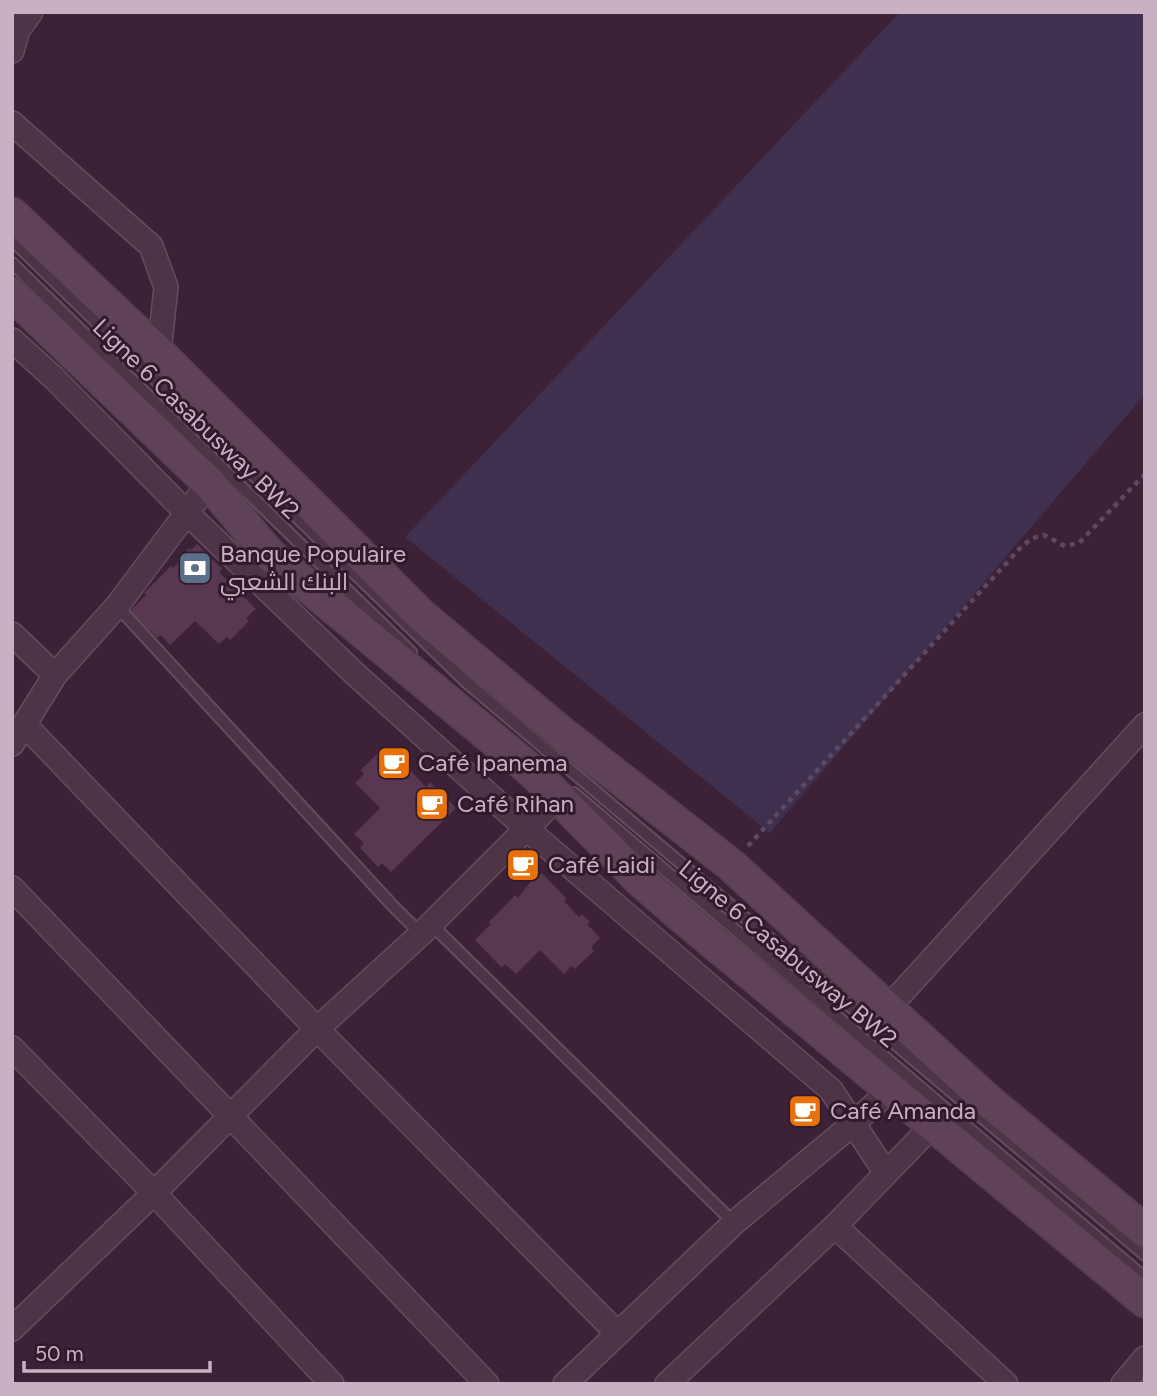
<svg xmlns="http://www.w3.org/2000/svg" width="1157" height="1396" viewBox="0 0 1157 1396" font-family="Figtree,Cairo,sans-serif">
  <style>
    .green { fill: #3f304f }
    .building { fill: #583751 }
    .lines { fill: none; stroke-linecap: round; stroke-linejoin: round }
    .lane-casing { stroke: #644d5f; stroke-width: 14 }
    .street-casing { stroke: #644d5f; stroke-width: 26 }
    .secondary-casing { stroke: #563e50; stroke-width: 35 }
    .path { stroke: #5e4963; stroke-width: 4.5; stroke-dasharray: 5 5; stroke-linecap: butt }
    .lane { stroke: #4d3547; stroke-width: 10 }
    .street { stroke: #4d3547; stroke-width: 23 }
    .secondary { stroke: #604258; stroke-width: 32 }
    .labels { text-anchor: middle; stroke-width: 6; stroke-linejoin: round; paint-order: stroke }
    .street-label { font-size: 24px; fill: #c9b0c2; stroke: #311a2c }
    .poi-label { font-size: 24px; fill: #c9b0c2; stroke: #311a2c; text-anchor: start }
  </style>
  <rect width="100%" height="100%" fill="#3d2137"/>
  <polygon class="green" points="900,12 1145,12 1145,394 770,833 405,537"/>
  <g class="building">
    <polygon points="197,544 222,569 219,572 234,587 237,585 245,593 242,595 256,609 246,618 249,621 230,640 227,637 219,644 195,621 170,645 161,635 157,638 130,611 146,595 144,593 171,566 173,568 179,562 178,560 189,548 191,550"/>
    <polygon points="393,748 412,768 410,770 426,787 430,782 456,808 391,872 382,863 378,867 360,848 364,843 354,834 380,808 355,783 364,774 361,770 379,752 383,757"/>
    <polygon points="542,873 566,898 564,901 579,917 582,914 590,922 587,924 600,938 591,947 594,951 575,969 571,966 564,974 540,950 516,974 505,964 502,968 475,940 491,924 489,922 515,895 518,898 534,877 536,879"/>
  </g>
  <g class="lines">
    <g class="lane-casing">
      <g id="lane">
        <polyline points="12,240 466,682 1145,1255"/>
        <polyline points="12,263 411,652"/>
        <polyline points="117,606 392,905 421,934"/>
        <polyline points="574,793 1145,1278"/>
        <polyline points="431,924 734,1223"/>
      </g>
    </g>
    <g class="street-casing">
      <g id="street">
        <polyline points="12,51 18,30 31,12"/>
        <polyline points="12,123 151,246 166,287 159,353"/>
        <polyline points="12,340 54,378 187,513 354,673 528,830 831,1090 886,1173"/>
        <polyline points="12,634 55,675"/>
        <polyline points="24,724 317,1029 617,1333"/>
        <polyline points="12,744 55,675 117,606 209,483"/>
        <polyline points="12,888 487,1384"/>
        <polyline points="887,1009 1145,725"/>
        <polyline points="12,1048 154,1193 332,1384"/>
        <polyline points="835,1226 1006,1384"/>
        <polyline points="12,1329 154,1193 317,1029 421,934 558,797"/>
        <polyline points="565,1384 734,1223 854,1123 890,1090"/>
        <polyline points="667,1384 835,1226 933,1125"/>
        <polyline points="1123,1384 1145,1358"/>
      </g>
    </g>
    <g class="secondary-casing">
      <g id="secondary">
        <polyline points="12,214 159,353 422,616 558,730 731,865 985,1098 1145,1231"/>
        <polyline points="12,294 209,483 270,555 533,772 640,880 679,914 1145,1301"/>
      </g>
    </g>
    <polyline class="path" points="748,846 1022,546 1033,538 1044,535 1065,546 1079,543 1145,474"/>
    <use href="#lane" class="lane"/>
    <use href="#street" class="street"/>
    <use href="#secondary" class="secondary"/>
  </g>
  <defs>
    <g id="bank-square" transform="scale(1.75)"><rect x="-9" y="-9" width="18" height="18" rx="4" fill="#5c6f8a" stroke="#311a2c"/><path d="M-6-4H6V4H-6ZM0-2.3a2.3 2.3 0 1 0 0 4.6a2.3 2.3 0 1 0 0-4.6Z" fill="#fff"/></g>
    <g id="cafe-square" transform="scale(1.75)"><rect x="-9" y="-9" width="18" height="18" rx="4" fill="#e8710a" stroke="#311a2c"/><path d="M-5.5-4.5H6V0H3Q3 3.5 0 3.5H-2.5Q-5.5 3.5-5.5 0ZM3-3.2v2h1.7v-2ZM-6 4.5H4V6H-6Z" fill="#fff"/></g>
  </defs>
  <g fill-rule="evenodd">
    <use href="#bank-square" x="195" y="568"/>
    <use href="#cafe-square" x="394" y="763"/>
    <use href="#cafe-square" x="432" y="804"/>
    <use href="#cafe-square" x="523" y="865"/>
    <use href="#cafe-square" x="805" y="1111"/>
  </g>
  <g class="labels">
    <g class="street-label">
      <text transform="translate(196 419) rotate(44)" y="8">Ligne 6 Casabusway BW2</text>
      <text transform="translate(788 954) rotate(40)" y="8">Ligne 6 Casabusway BW2</text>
    </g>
    <g class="poi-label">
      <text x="220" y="562">Banque Populaire<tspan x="220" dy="28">البنك الشعبي</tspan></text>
      <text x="418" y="771">Café Ipanema</text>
      <text x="457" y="812">Café Rihan</text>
      <text x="548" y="873">Café Laidi</text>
      <text x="830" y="1119">Café Amanda</text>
    </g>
  </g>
  <rect width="1157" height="1396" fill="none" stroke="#c9b0c2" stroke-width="28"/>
  <path d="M24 1361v10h186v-10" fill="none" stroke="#c9b0c2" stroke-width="3.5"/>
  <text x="35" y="1361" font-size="21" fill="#c9b0c2" stroke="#311a2c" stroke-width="5" paint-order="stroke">50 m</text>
</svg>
